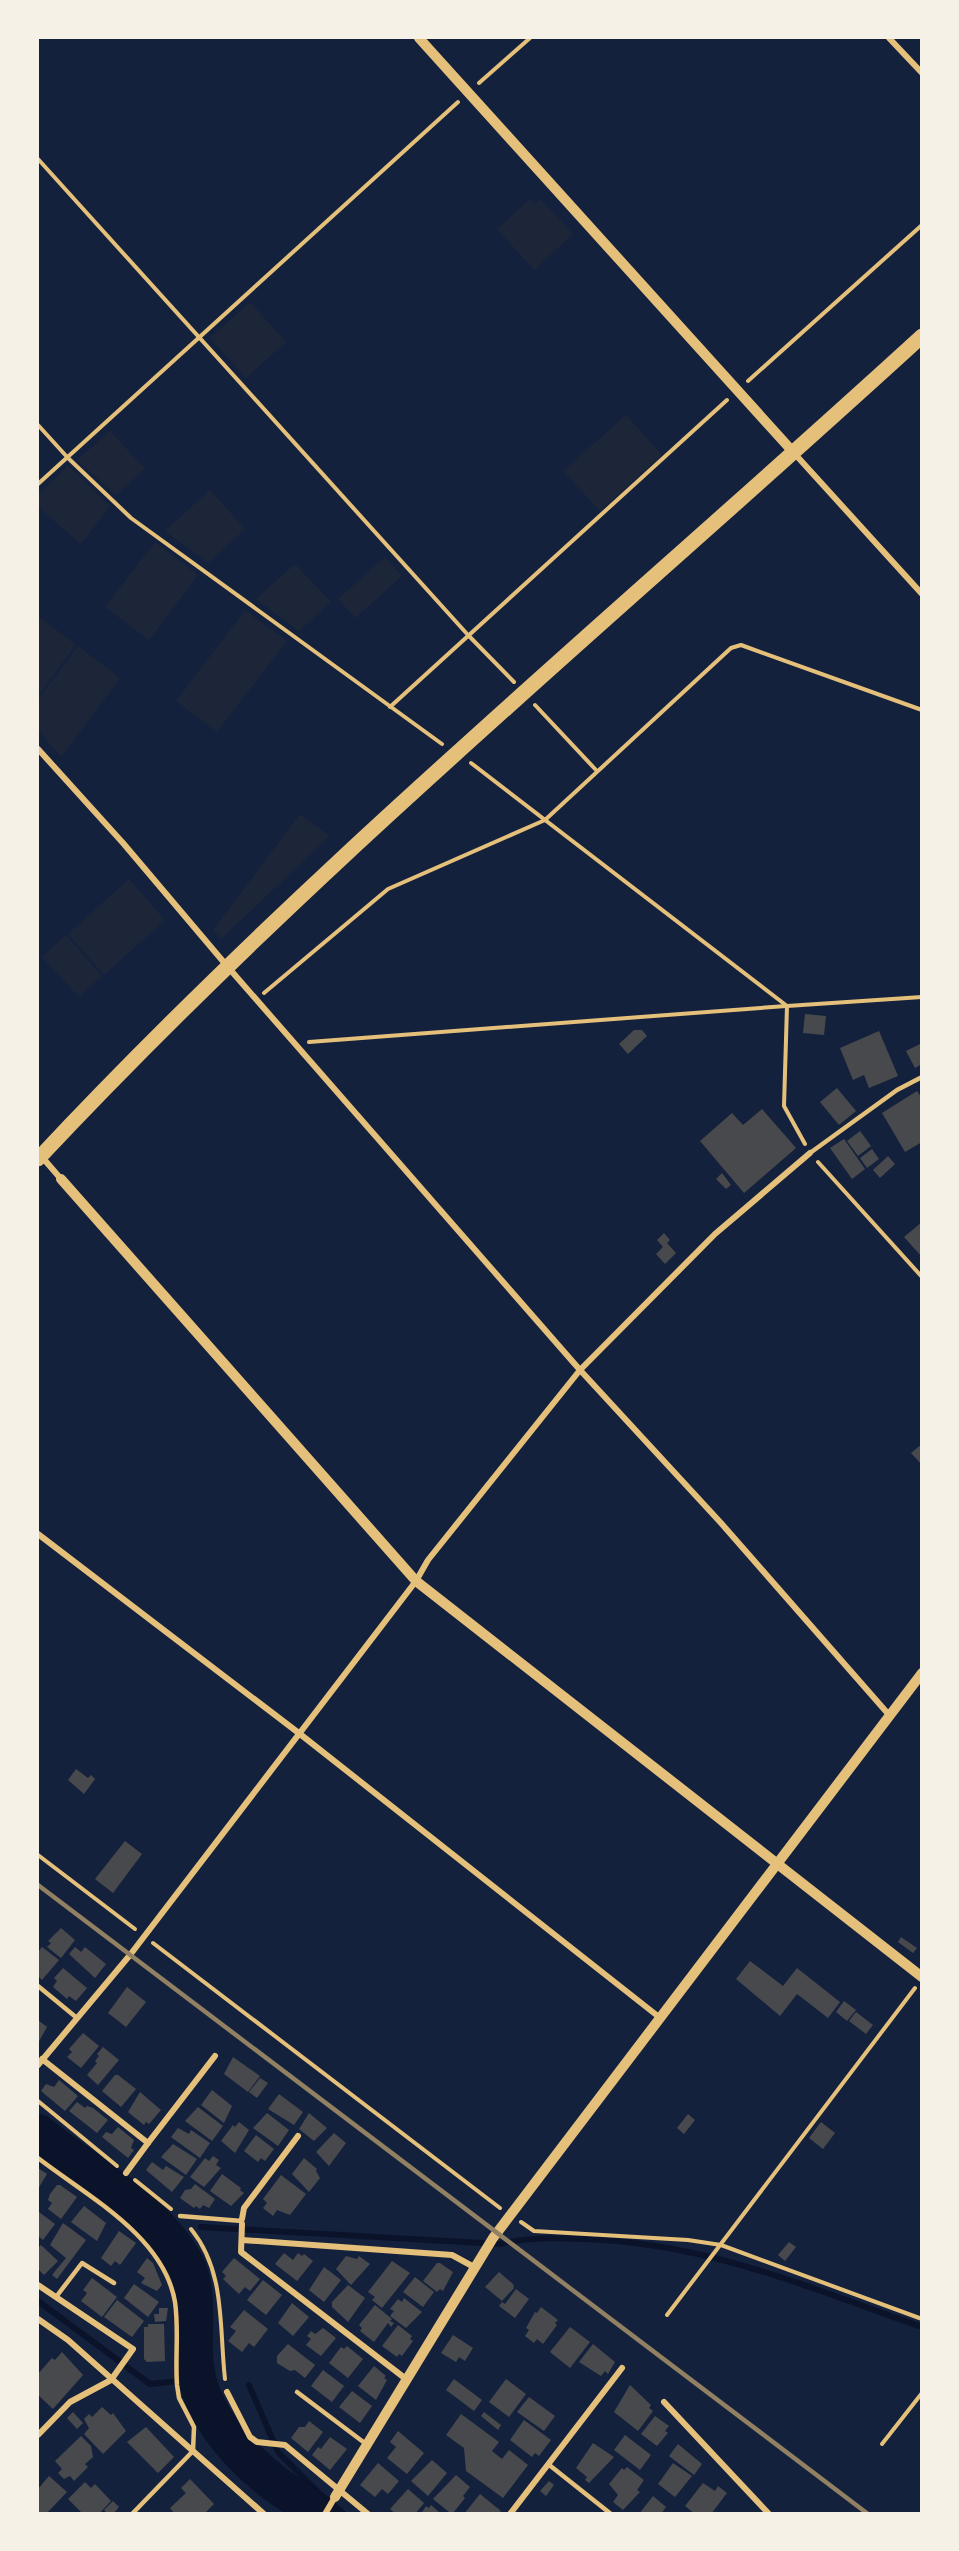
<svg xmlns="http://www.w3.org/2000/svg" width="959" height="2551" viewBox="0 0 959 2551" font-family="Signika,sans-serif">
  <style>
    .green { fill: #1d2539 }
    .lines { fill: none; stroke-linecap: round; stroke-linejoin: round }
    .stream { stroke: #0b132b; stroke-width: 6 }
    .river { stroke: #0b132b; stroke-width: 38 }
    .building { fill: #48494c }
    .path { stroke: #e5c07b; stroke-width: 4 }
    .service { stroke: #e5c07b; stroke-width: 4.5 }
    .minor { stroke: #e5c07b; stroke-width: 6 }
    .tertiary { stroke: #e5c07b; stroke-width: 10 }
    .primary { stroke: #e5c07b; stroke-width: 15 }
    .rail { stroke: #918062; stroke-width: 4.5 }
  </style>
  <rect width="100%" height="100%" fill="#14213d"/>
  <g class="green">
    <polygon points="530,199 535,204 541,199 573,234 534,270 497,229"/>
    <polygon points="250,302 286,342 246,378 210,338"/>
    <polygon points="626,415 662,455 600,511 563,471"/>
    <polygon points="110,431 145,469 116,495 77,460"/>
    <polygon points="68,466 110,506 81,544 38,507 38,494"/>
    <polygon points="210,490 245,529 208,563 165,531"/>
    <polygon points="155,542 198,575 149,640 105,607"/>
    <polygon points="385,557 402,576 355,618 338,599"/>
    <polygon points="295,564 331,602 299,631 256,599"/>
    <polygon points="245,610 287,641 217,732 176,701"/>
    <polygon points="38,616 76,645 38,696"/>
    <polygon points="78,646 120,678 61,757 38,730 38,699"/>
    <polygon points="300,814 330,836 221,939 213,930"/>
    <polygon points="129,879 165,920 104,975 68,934"/>
    <polygon points="66,935 102,976 79,997 42,957"/>
  </g>
  <g class="lines">
    <g class="stream">
      <path d="M201,2227l299,17c28,-7 53,-6 82,-5 122,3 225,48 340,88"/>
      <polyline points="158,2228 173,2228"/>
      <polyline points="38,2301 150,2384 198,2379"/>
      <polyline points="249,2385 278,2452 319,2493 344,2514"/>
    </g>
    <path class="river" d="M38,2133c49,40 116,74 148,132 12,22 7,65 8,90 1,52 40,96 79,127 14,11 31,20 45,32"/>
  </g>
  <g class="building">
    <polygon points="805,1014 826,1016 824,1035 803,1033"/>
    <polygon points="634,1030 642,1030 647,1036 628,1054 619,1044"/>
    <polygon points="879,1031 898,1076 869,1088 864,1075 853,1080 840,1048"/>
    <polygon points="922,1043 922,1064 915,1068 906,1051"/>
    <polygon points="837,1088 856,1111 839,1125 820,1102"/>
    <polygon points="917,1091 922,1098 922,1142 905,1152 882,1113"/>
    <polygon points="762,1109 796,1148 744,1193 700,1141 732,1113 743,1125"/>
    <polygon points="860,1131 871,1146 858,1156 847,1141"/>
    <polygon points="844,1139 865,1169 852,1179 830,1148"/>
    <polygon points="872,1149 879,1159 867,1168 860,1158"/>
    <polygon points="888,1156 895,1164 880,1178 873,1170"/>
    <polygon points="722,1173 731,1185 726,1189 716,1179"/>
    <polygon points="922,1222 922,1257 904,1237"/>
    <polygon points="664,1233 670,1240 667,1243 676,1253 665,1264 656,1254 663,1247 657,1240"/>
    <polygon points="922,1444 922,1465 911,1453"/>
    <polygon points="76,1769 88,1778 91,1775 95,1779 84,1794 68,1780"/>
    <polygon points="125,1841 142,1854 113,1893 95,1879"/>
    <polygon points="61,1928 75,1940 61,1958 47,1947 51,1943 48,1941"/>
    <polygon points="901,1937 917,1948 913,1953 898,1942"/>
    <polygon points="42,1947 59,1960 42,1980 38,1976 38,1952"/>
    <polygon points="75,1947 81,1952 85,1947 106,1964 95,1978 69,1954"/>
    <polygon points="750,1961 783,1986 797,1968 840,2002 828,2018 797,1994 780,2016 736,1979"/>
    <polygon points="63,1968 87,1988 76,2001 69,1996 67,1999 53,1987 57,1981 54,1978"/>
    <polygon points="127,1987 146,2002 126,2027 108,2013"/>
    <polygon points="844,2001 856,2010 847,2021 836,2012"/>
    <polygon points="856,2012 873,2025 866,2034 849,2021"/>
    <polygon points="38,2020 47,2027 38,2043"/>
    <polygon points="83,2033 99,2046 81,2068 67,2057 72,2052 69,2049"/>
    <polygon points="103,2047 119,2060 98,2085 87,2075 97,2063 95,2061 99,2056 97,2054"/>
    <polygon points="233,2057 260,2076 248,2092 224,2074"/>
    <polygon points="115,2075 118,2075 136,2089 121,2107 102,2091"/>
    <polygon points="260,2078 268,2083 257,2098 249,2092"/>
    <polygon points="59,2080 78,2096 65,2111 41,2091 46,2084 54,2087"/>
    <polygon points="212,2090 232,2106 224,2123 201,2105"/>
    <polygon points="140,2092 161,2110 149,2124 146,2122 144,2125 128,2112"/>
    <polygon points="279,2094 303,2112 294,2125 268,2109"/>
    <polygon points="77,2102 85,2108 87,2106 93,2108 108,2120 97,2133 69,2111"/>
    <polygon points="198,2107 223,2126 212,2141 185,2121"/>
    <polygon points="267,2113 289,2130 278,2146 253,2128"/>
    <polygon points="309,2113 327,2128 314,2141 299,2129"/>
    <polygon points="688,2114 695,2120 684,2134 677,2128"/>
    <polygon points="239,2122 249,2130 235,2153 221,2141 233,2125 235,2127"/>
    <polygon points="821,2122 835,2133 823,2149 809,2138"/>
    <polygon points="118,2127 134,2140 131,2148 134,2150 128,2158 102,2137 106,2132 112,2134"/>
    <polygon points="178,2128 189,2134 191,2130 210,2143 200,2158 171,2137"/>
    <polygon points="334,2133 346,2143 329,2166 316,2152"/>
    <polygon points="256,2135 274,2149 265,2161 261,2158 258,2162 244,2151"/>
    <polygon points="173,2144 197,2159 186,2175 161,2157"/>
    <polygon points="213,2156 219,2160 216,2165 221,2168 204,2187 190,2177 205,2158 209,2161"/>
    <polygon points="304,2158 317,2169 316,2171 320,2178 309,2192 292,2174"/>
    <polygon points="152,2162 163,2170 166,2166 184,2177 172,2192 146,2170"/>
    <polygon points="38,2168 47,2174 38,2189"/>
    <polygon points="222,2174 241,2188 240,2190 244,2193 231,2206 210,2191"/>
    <polygon points="281,2175 306,2194 290,2215 277,2210 273,2216 263,2208 267,2203 263,2199"/>
    <polygon points="195,2184 215,2199 209,2208 203,2205 200,2209 196,2206 194,2208 180,2198 185,2190 191,2189"/>
    <polygon points="57,2185 60,2185 77,2197 61,2219 48,2209 52,2203 48,2200 50,2194"/>
    <polygon points="84,2206 106,2223 97,2241 71,2222"/>
    <polygon points="39,2212 55,2224 43,2240 38,2236"/>
    <polygon points="63,2223 86,2240 57,2279 52,2275 66,2258 50,2245"/>
    <polygon points="119,2231 136,2243 120,2265 115,2261 111,2266 101,2258"/>
    <polygon points="789,2242 796,2247 785,2261 778,2255"/>
    <polygon points="41,2245 58,2261 44,2275 38,2269 38,2248"/>
    <polygon points="284,2253 293,2260 298,2253 302,2256 304,2254 313,2261 297,2281 275,2264"/>
    <polygon points="346,2256 357,2259 359,2256 370,2264 351,2285 336,2269"/>
    <polygon points="147,2258 153,2263 162,2285 157,2291 141,2283 145,2278 137,2272"/>
    <polygon points="234,2258 260,2279 250,2291 245,2287 239,2294 223,2279 226,2276 222,2272"/>
    <polygon points="392,2261 410,2273 382,2308 372,2300 375,2297 368,2292"/>
    <polygon points="437,2263 440,2263 453,2272 443,2291 440,2289 437,2292 423,2281"/>
    <polygon points="324,2267 341,2280 324,2302 309,2290"/>
    <polygon points="499,2272 513,2284 514,2288 502,2301 485,2287"/>
    <polygon points="415,2277 434,2292 423,2307 403,2292"/>
    <polygon points="92,2278 117,2297 102,2317 81,2301 87,2293 83,2290"/>
    <polygon points="263,2280 282,2295 266,2315 247,2300"/>
    <polygon points="134,2284 159,2302 148,2317 124,2298"/>
    <polygon points="348,2285 365,2298 348,2322 332,2307 332,2302"/>
    <polygon points="516,2289 529,2299 515,2318 499,2306 502,2302 505,2304"/>
    <polygon points="404,2298 422,2312 406,2328 390,2316 394,2311 390,2309 398,2299 402,2302"/>
    <polygon points="117,2300 144,2321 132,2337 104,2317"/>
    <polygon points="292,2303 309,2317 293,2336 278,2323"/>
    <polygon points="375,2305 392,2319 390,2321 394,2323 391,2327 388,2323 374,2342 360,2331 362,2328 359,2325"/>
    <polygon points="541,2307 558,2320 555,2323 557,2325 543,2344 537,2339 534,2343 525,2336 529,2330 526,2328 535,2312 537,2313"/>
    <polygon points="159,2308 168,2308 166,2321 155,2322 154,2314 159,2314"/>
    <polygon points="244,2310 268,2329 254,2347 249,2343 242,2352 228,2341 236,2331 230,2327"/>
    <polygon points="148,2324 164,2324 165,2361 147,2362 144,2359 144,2327 148,2327"/>
    <polygon points="398,2325 412,2336 410,2339 413,2341 402,2356 399,2354 397,2357 382,2346"/>
    <polygon points="570,2327 590,2342 570,2368 550,2352"/>
    <polygon points="323,2328 336,2338 321,2356 306,2345 311,2339 307,2336 311,2331 315,2334"/>
    <polygon points="453,2335 473,2348 465,2361 459,2357 456,2362 441,2353"/>
    <polygon points="288,2344 315,2365 305,2378 295,2370 290,2371 277,2363 277,2356"/>
    <polygon points="593,2344 615,2362 608,2374 605,2371 601,2376 579,2362"/>
    <polygon points="347,2346 363,2359 348,2378 329,2363 341,2347 344,2349"/>
    <polygon points="62,2352 83,2375 53,2409 38,2395 38,2374 52,2358 55,2360"/>
    <polygon points="374,2366 386,2376 384,2378 387,2380 376,2400 358,2386"/>
    <polygon points="323,2370 344,2386 332,2402 311,2386"/>
    <polygon points="454,2379 482,2400 474,2411 446,2390"/>
    <polygon points="506,2379 526,2394 509,2417 489,2402"/>
    <polygon points="630,2385 651,2405 649,2408 653,2411 638,2431 614,2412"/>
    <polygon points="352,2391 372,2406 360,2423 339,2407"/>
    <polygon points="529,2397 555,2416 544,2431 517,2412"/>
    <polygon points="102,2407 111,2415 113,2413 126,2431 103,2454 84,2434 89,2428 84,2419 89,2414 92,2417"/>
    <polygon points="73,2412 83,2423 77,2429 67,2418"/>
    <polygon points="484,2412 501,2425 498,2430 481,2416"/>
    <polygon points="461,2414 499,2442 492,2451 502,2459 509,2450 528,2465 503,2498 466,2471 464,2448 446,2435"/>
    <polygon points="655,2416 669,2426 665,2431 668,2433 657,2446 641,2434"/>
    <polygon points="524,2420 551,2440 539,2456 535,2453 532,2457 510,2440"/>
    <polygon points="309,2421 323,2432 308,2452 291,2438 299,2427 305,2427"/>
    <polygon points="146,2427 174,2457 158,2473 127,2442"/>
    <polygon points="398,2431 424,2453 407,2474 387,2458 396,2447 390,2442"/>
    <polygon points="625,2435 651,2455 640,2470 614,2450"/>
    <polygon points="81,2436 91,2446 93,2457 85,2464 88,2467 74,2481 70,2476 64,2479 58,2473 62,2469 55,2461"/>
    <polygon points="330,2437 347,2449 330,2470 312,2455 318,2447 321,2449"/>
    <polygon points="593,2443 614,2457 589,2483 585,2480 587,2477 576,2468"/>
    <polygon points="678,2444 702,2464 694,2475 669,2456"/>
    <polygon points="432,2460 447,2473 428,2496 411,2481"/>
    <polygon points="378,2463 399,2481 388,2494 382,2489 375,2497 360,2485"/>
    <polygon points="673,2463 692,2476 675,2497 658,2484"/>
    <polygon points="627,2467 644,2480 637,2490 640,2492 623,2510 613,2502 618,2495 609,2484 622,2468 624,2470"/>
    <polygon points="456,2475 470,2487 463,2496 465,2498 453,2513 449,2512 433,2499"/>
    <polygon points="49,2476 67,2492 46,2514 38,2514 38,2489"/>
    <polygon points="190,2479 214,2504 204,2514 175,2514 170,2508 186,2493 181,2488"/>
    <polygon points="549,2481 554,2485 546,2496 540,2491"/>
    <polygon points="85,2482 91,2488 95,2484 111,2501 99,2514 83,2514 68,2499"/>
    <polygon points="703,2483 715,2491 718,2486 727,2493 711,2514 695,2514 685,2506"/>
    <polygon points="408,2489 424,2503 415,2514 396,2514 390,2509"/>
    <polygon points="480,2494 501,2511 498,2514 464,2514"/>
    <polygon points="653,2496 666,2507 661,2514 639,2514"/>
    <polygon points="113,2501 119,2507 113,2514 108,2514 104,2510"/>
    <polygon points="431,2505 441,2514 421,2514 426,2506 429,2508"/>
  </g>
  <g class="lines">
    <g class="path">
      <polyline points="479,83 530,38"/>
      <polyline points="38,159 468,635 514,682"/>
      <polyline points="748,381 922,225"/>
      <polyline points="38,425 68,458 131,518 442,744"/>
      <polyline points="38,484 458,102"/>
      <polyline points="535,705 596,770"/>
      <polyline points="390,707 727,400"/>
      <polyline points="471,763 787,1006"/>
      <polyline points="264,993 388,889 545,820 731,648 741,645 922,710"/>
      <polyline points="309,1042 786,1006"/>
      <polyline points="805,1144 784,1106 787,1006 922,997"/>
      <polyline points="818,1162 922,1277"/>
      <polyline points="38,1855 135,1929"/>
      <polyline points="153,1943 500,2208"/>
      <polyline points="38,2101 117,2166"/>
      <polyline points="135,2180 171,2209"/>
      <polyline points="521,2222 534,2231 688,2240 721,2245 922,2319"/>
      <path d="M191,2229c35,43 28,98 34,150"/>
      <polyline points="667,2315 915,1988"/>
      <polyline points="882,2444 922,2393"/>
    </g>
    <g class="service">
      <polyline points="810,1153 897,1090 922,1077"/>
      <polyline points="38,1986 77,2018"/>
      <path d="M38,2158c49,38 126,78 137,144 4,27 0,56 2,83l2,13 15,29 -1,24 -61,63"/>
      <polyline points="180,2216 242,2221"/>
      <polyline points="56,2297 82,2263 114,2283"/>
      <polyline points="297,2392 366,2444"/>
      <polyline points="548,2464 611,2514"/>
    </g>
    <g class="minor">
      <polyline points="889,38 922,73"/>
      <polyline points="794,453 922,594"/>
      <polyline points="38,749 123,843 227,966 580,1370 721,1523 890,1716"/>
      <polyline points="42,1157 61,1179"/>
      <polyline points="38,1534 300,1734 659,2017"/>
      <polyline points="42,2059 148,2143 215,2056"/>
      <polyline points="38,2065 130,1955 416,1581 428,1560 580,1370 715,1234 810,1153"/>
      <polyline points="126,2173 148,2143"/>
      <polyline points="242,2219 244,2208 298,2136"/>
      <polyline points="242,2224 241,2252 406,2379"/>
      <polyline points="242,2240 452,2255 474,2267"/>
      <polyline points="38,2285 133,2349 111,2380 70,2402 38,2435"/>
      <polyline points="38,2319 68,2340 264,2514"/>
      <polyline points="227,2392 250,2437 257,2442 285,2445 368,2514"/>
      <polyline points="664,2402 769,2514"/>
      <polyline points="325,2514 335,2497"/>
      <polyline points="510,2514 622,2368"/>
    </g>
    <g class="tertiary">
      <polyline points="419,38 794,453"/>
      <polyline points="61,1179 416,1581 922,1977"/>
      <polyline points="335,2497 493,2238 922,1673"/>
    </g>
    <path class="primary" d="M38,1159c275,-294 587,-551 884,-823"/>
    <polyline class="rail" points="38,1885 868,2514"/>
  </g>
  <rect width="959" height="2551" fill="none" stroke="#f6f1e7" stroke-width="78"/>
</svg>
